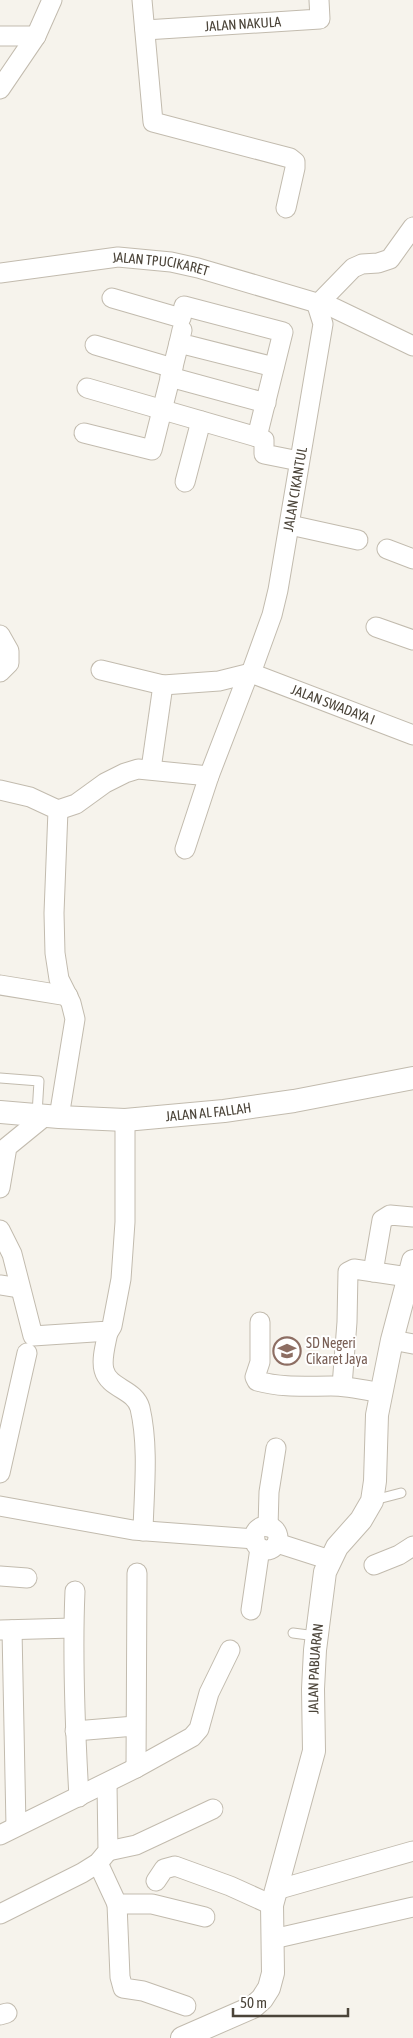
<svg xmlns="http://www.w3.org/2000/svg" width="413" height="2038" viewBox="0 0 413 2038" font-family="'Asap Condensed',sans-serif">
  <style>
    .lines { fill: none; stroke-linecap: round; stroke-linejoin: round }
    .service-casing { stroke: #c2bbae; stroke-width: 11 }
    .minor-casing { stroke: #c2bbae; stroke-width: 21 }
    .tertiary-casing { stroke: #c2bbae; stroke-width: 24 }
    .service { stroke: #fff; stroke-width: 9 }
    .minor { stroke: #fff; stroke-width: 19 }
    .tertiary { stroke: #fff; stroke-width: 22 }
    .labels { text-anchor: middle; stroke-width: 4; stroke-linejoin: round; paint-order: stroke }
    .street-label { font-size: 14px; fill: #4b4439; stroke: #fff }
    .education-label { font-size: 14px; fill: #785e54; stroke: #fff; text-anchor: start }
  </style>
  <rect width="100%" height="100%" fill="#f6f3ec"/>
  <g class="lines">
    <g class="service-casing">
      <g id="service">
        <polyline points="0,1078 39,1081 37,1114"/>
        <polyline points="374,1500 401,1493"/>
        <polyline points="293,1633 316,1636"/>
      </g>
    </g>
    <g class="minor-casing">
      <g id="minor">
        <polyline points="142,0 153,122 290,158 295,162 295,168 286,208"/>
        <path id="s1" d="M145,30l175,-11 -1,-19"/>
        <polyline points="0,36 36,36"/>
        <polyline points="0,89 36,36 52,0"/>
        <path id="s2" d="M0,273l118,-16 53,5 27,6 136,40 79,38"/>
        <polyline points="112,298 181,318 184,306 283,332 257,437"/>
        <polyline points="317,305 353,268 362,264 378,263 390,259 413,227"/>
        <polyline points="182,330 179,343 274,367"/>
        <polyline points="95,345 173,368"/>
        <polyline points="170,377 266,403"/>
        <polyline points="87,388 257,437 264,440 264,454 299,461"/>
        <polyline points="84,433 152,450 179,343"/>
        <polyline points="185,482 201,421"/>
        <polyline points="290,525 358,540"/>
        <polyline points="387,549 413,559"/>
        <polyline points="376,627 413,640"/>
        <polyline points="0,635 9,651 9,663 0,672"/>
        <polyline points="101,670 163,685 219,681 251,673"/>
        <path id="s3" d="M251,673l162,62"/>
        <polyline points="151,769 163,685"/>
        <polyline points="0,790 30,797 58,810 54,913 55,953 59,979 71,1003 75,1019 59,1117"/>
        <polyline points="58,810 76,804 105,783 125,773 138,769 209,776"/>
        <path id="s4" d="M185,849l24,-73 37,-96 5,-7 21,-58 6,-25 45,-266 -6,-19"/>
        <polyline points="0,985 68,996"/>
        <polyline points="0,1188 7,1147 45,1116"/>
        <polyline points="0,1230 12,1254 33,1336 109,1331 112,1326 121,1279 125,1222 125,1120"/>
        <polyline points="373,1272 382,1220 390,1215 413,1217"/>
        <polyline points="0,1285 20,1288"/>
        <path d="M260,1322v40l-5,15 2,4c25,7 48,5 74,5 17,0 34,4 50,7"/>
        <path d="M108,1332c-2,11 -7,27 -4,38 5,19 31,19 36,38 9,39 4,83 3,123"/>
        <polyline points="392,1340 413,1344"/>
        <polyline points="342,1386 347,1322 348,1272 354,1269 408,1277"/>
        <polyline points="0,1473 27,1353"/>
        <polyline points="0,1506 133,1530 255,1539"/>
        <circle cx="266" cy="1538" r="12"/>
        <polyline points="268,1527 269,1492 276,1448"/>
        <polyline points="277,1543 330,1560"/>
        <polyline points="374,1565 399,1555 413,1546"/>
        <polyline points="0,1576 27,1578"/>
        <path d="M75,1591c-3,69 0,137 4,206"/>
        <polyline points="251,1610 260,1548"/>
        <polyline points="0,1630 73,1628"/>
        <polyline points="12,1630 16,1826"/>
        <polyline points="75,1731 135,1726"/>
        <polyline points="136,1768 137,1573"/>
        <polyline points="0,1835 136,1768 192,1737 199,1729 209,1693 230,1650"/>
        <polyline points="108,1851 136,1845 213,1809"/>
        <polyline points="98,1863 117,1904 152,1904 205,1917"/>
        <polyline points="156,1881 164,1869 175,1866 230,1886 272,1905"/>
        <polyline points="276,1890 413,1851"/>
        <polyline points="117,1904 120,1977 123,1988 143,1991 186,2006"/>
        <polyline points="0,1914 82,1873 98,1863 108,1851 107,1784"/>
        <polyline points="273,1939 413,1907"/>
        <polyline points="0,2015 7,2013"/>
      </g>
    </g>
    <g class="tertiary-casing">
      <g id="tertiary">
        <path id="s5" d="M0,1112l59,5 66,3 99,-9 70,-10 119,-23"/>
        <path id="s6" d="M182,2038l71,-31 9,-8 7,-11 4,-15 -1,-68 42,-154 -1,-62 2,-39 10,-78 12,-25 24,-27 11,-19 3,-20 2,-66 15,-75 21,-79"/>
      </g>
    </g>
    <use href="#service" class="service"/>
    <use href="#minor" class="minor"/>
    <use href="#tertiary" class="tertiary"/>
  </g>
  <defs>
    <g id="school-ring" transform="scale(1.4375)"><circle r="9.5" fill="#fff" stroke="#8d6e63" stroke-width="1.5"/><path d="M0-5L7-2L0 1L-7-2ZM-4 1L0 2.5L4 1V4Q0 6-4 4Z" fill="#8d6e63"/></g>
  </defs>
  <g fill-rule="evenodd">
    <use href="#school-ring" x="287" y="1351"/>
  </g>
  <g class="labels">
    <g class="street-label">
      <text dy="5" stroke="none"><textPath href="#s1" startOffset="98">JALAN NAKULA</textPath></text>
      <text dy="5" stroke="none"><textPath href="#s2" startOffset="162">JALAN TPUCIKARET</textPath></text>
      <text dy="5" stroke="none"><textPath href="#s4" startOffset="378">JALAN CIKANTUL</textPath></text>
      <text dy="5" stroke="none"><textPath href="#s3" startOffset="88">JALAN SWADAYA I</textPath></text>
      <text dy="5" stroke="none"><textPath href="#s5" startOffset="209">JALAN AL FALLAH</textPath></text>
      <text dy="5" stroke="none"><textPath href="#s6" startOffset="428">JALAN PABUARAN</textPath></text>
    </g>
    <g class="education-label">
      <text x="306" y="1348">SD Negeri<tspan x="306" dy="16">Cikaret Jaya</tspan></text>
    </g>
  </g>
  <path d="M233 2008v8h115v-8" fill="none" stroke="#4b4439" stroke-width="2.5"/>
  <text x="240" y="2008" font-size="15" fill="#4b4439" stroke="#ffffff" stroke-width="4" paint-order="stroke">50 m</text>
</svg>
